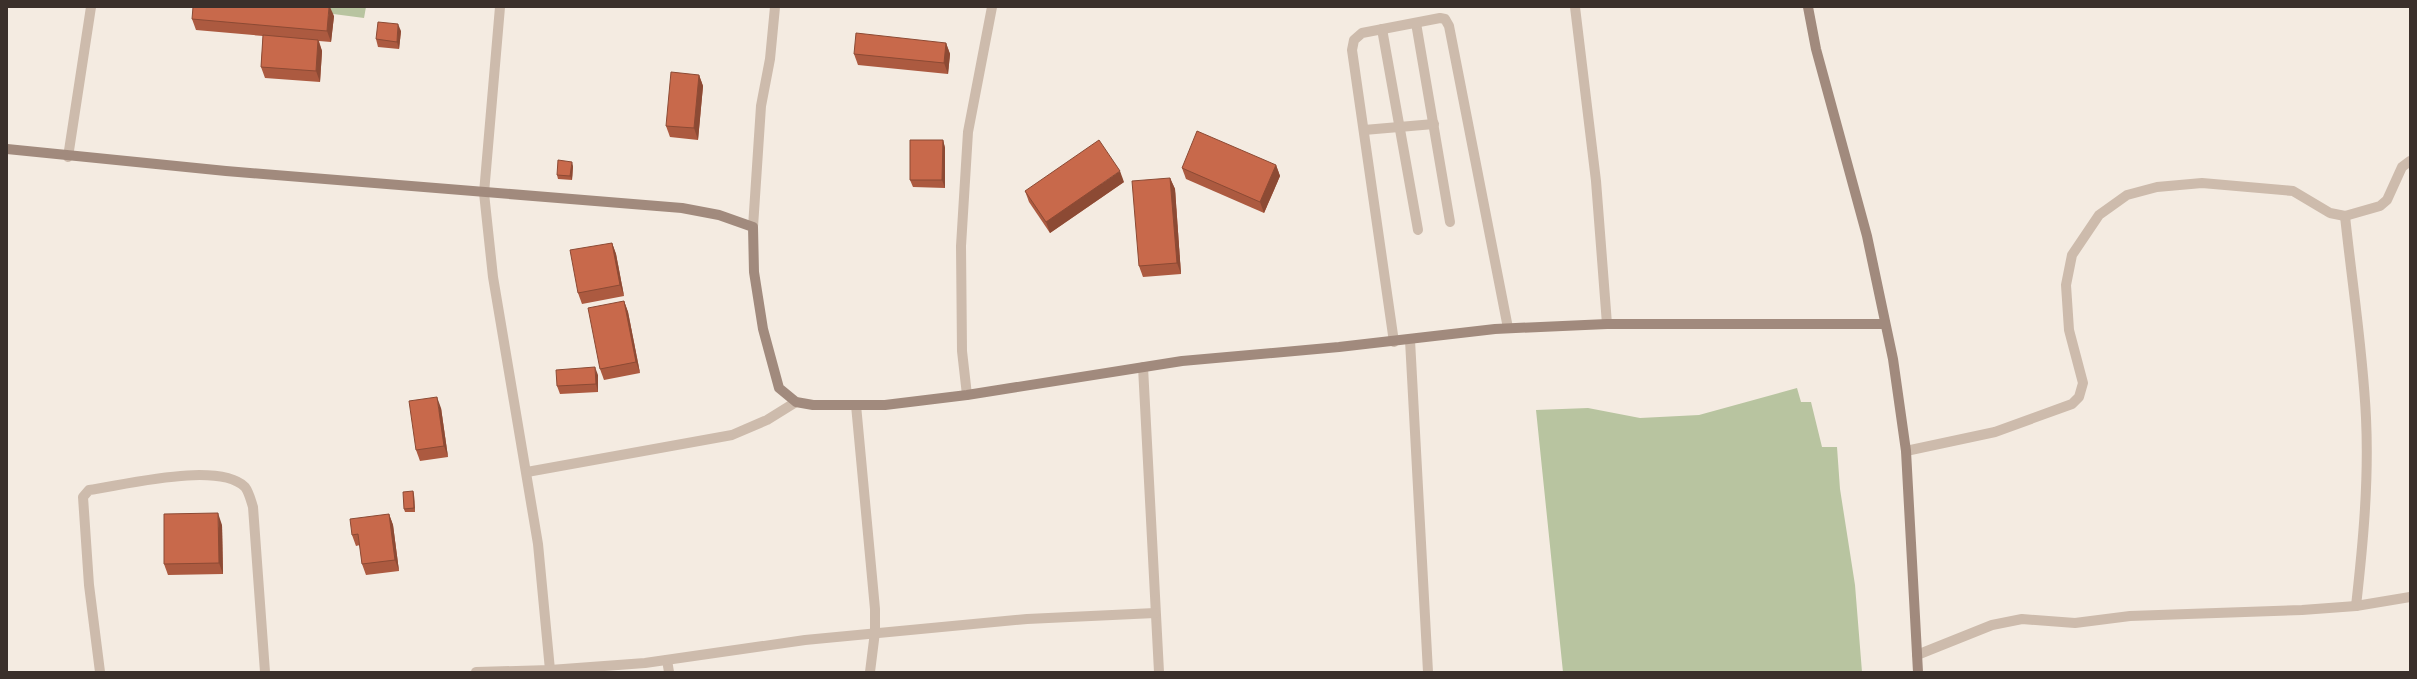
<svg xmlns="http://www.w3.org/2000/svg" width="2417" height="679" viewBox="0 0 2417 679" font-family="'Sofia Sans Condensed',sans-serif">
  <style>
    .green { fill: #b8c4a0 }
    .lines { fill: none; stroke-linecap: round; stroke-linejoin: round }
    .lane { stroke: #cdbbac; stroke-width: 10 }
    .street { stroke: #cdbbac; stroke-width: 10 }
    .secondary { stroke: #a18a7d; stroke-width: 10 }
    .wall { fill: #ac5a40 }
    .shaded-wall { fill: #8c4a34 }
    .building { fill: #c8694b; stroke: #8c4a34 }
  </style>
  <rect width="100%" height="100%" fill="#f4ebe1"/>
  <g class="green">
    <polygon points="280,7 366,7 364,18"/>
    <polygon points="1797,388 1801,402 1811,402 1822,447 1837,447 1840,489 1855,585 1862,672 1563,672 1536,410 1588,408 1640,418 1699,415"/>
  </g>
  <g class="lines">
    <g class="lane">
      <polyline points="1575,7 1596,181 1607,324"/>
      <polyline points="1416,23 1450,222"/>
      <polyline points="1382,29 1418,230"/>
      <polyline points="1364,130 1434,124"/>
      <polyline points="1394,342 1352,50 1354,40 1362,33 1440,18 1445,19 1449,26 1508,328"/>
    </g>
    <g class="street">
      <polyline points="500,7 484,193 493,277 538,544 550,670"/>
      <polyline points="68,157 91,7"/>
      <path d="M2345,216c7,67 18,135 21,202 3,63 -3,126 -10,188"/>
      <polyline points="753,227 761,106 770,59 775,7"/>
      <polyline points="1410,340 1428,672"/>
      <polyline points="1143,367 1159,672"/>
      <polyline points="967,395 962,351 961,246 968,132 992,7"/>
      <polyline points="856,405 875,609 875,632 870,672"/>
      <polyline points="1906,451 1995,432 2072,404 2079,397 2083,383 2069,330 2066,285 2072,255 2099,215 2127,195 2157,187 2202,183 2293,191 2330,213 2345,216 2380,206 2387,200 2402,167 2410,161"/>
      <polyline points="527,472 732,435 767,420 796,402"/>
      <polyline points="1917,655 1992,625 2022,619 2075,623 2130,616 2302,610 2356,606 2410,597"/>
      <polyline points="667,660 669,672"/>
      <path d="M100,672l-11,-87 -6,-88 6,-7c36,-5 129,-29 156,-3 4,5 6,14 8,20l12,165"/>
      <polyline points="476,672 550,670 645,663 805,640 1027,619 1155,613"/>
    </g>
    <g class="secondary">
      <polyline points="1808,7 1816,49 1867,236 1893,359 1906,451 1918,672"/>
      <polyline points="7,149 226,171 682,208 719,215 753,227 754,272 763,329 779,388 796,402 813,405 885,405 967,395 1182,361 1339,347 1495,329 1607,324 1885,324"/>
    </g>
  </g>
  <g class="wall">
    <polygon points="334,16 331,42 319,41 322,51 320,82 265,78 261,67 263,36 196,30 192,19"/>
    <polygon points="401,31 399,49 378,47 376,39"/>
    <polygon points="946,43 950,54 948,74 858,65 854,54"/>
    <polygon points="699,75 703,86 698,140 670,137 666,126"/>
    <polygon points="943,140 945,148 945,188 913,187 910,180"/>
    <polygon points="1276,165 1280,176 1264,213 1186,179 1182,168"/>
    <polygon points="573,166 572,180 558,179 557,175"/>
    <polygon points="1170,178 1175,189 1181,274 1143,277 1139,266"/>
    <polygon points="1124,182 1050,233 1029,202 1025,191"/>
    <polygon points="612,243 616,254 624,296 582,304 578,293"/>
    <polygon points="624,301 628,312 640,373 604,380 600,369"/>
    <polygon points="598,375 598,392 560,394 557,386"/>
    <polygon points="441,408 448,457 420,461 416,450"/>
    <polygon points="413,491 414,495 415,512 405,512 404,509"/>
    <polygon points="389,514 393,525 399,571 366,575 362,564 360,545 356,546 352,535"/>
    <polygon points="222,525 223,574 168,575 164,564"/>
  </g>
  <g class="shaded-wall">
    <polygon points="329,7 330,7 334,16 331,42 327,31"/>
    <polygon points="398,24 401,31 399,49 397,42"/>
    <polygon points="318,40 322,51 320,82 316,71"/>
    <polygon points="946,43 950,54 948,74 944,63"/>
    <polygon points="699,75 703,86 698,140 694,128"/>
    <polygon points="943,140 945,148 945,188 942,180"/>
    <polygon points="572,162 573,166 572,180 570,176"/>
    <polygon points="1276,165 1280,176 1264,213 1260,202"/>
    <polygon points="1120,171 1124,182 1050,233 1046,222"/>
    <polygon points="1170,178 1175,189 1181,274 1177,263"/>
    <polygon points="612,243 616,254 624,296 620,285"/>
    <polygon points="624,301 628,312 640,373 636,362"/>
    <polygon points="595,367 598,375 598,392 596,384"/>
    <polygon points="437,397 441,408 448,457 444,446"/>
    <polygon points="413,491 414,495 415,512 414,508"/>
    <polygon points="218,513 222,525 223,574 219,563"/>
    <polygon points="389,514 393,525 399,571 395,560"/>
  </g>
  <g class="building">
    <polygon points="193,7 329,7 327,31 192,19"/>
    <polygon points="378,22 398,24 397,42 376,39"/>
    <polygon points="856,33 946,43 944,63 854,54"/>
    <polygon points="263,35 318,40 316,71 261,67"/>
    <polygon points="671,72 699,75 694,128 666,126"/>
    <polygon points="1197,131 1276,165 1260,202 1182,168"/>
    <polygon points="910,140 943,140 942,180 910,180"/>
    <polygon points="1099,140 1120,171 1046,222 1025,191"/>
    <polygon points="558,160 572,162 570,176 557,175"/>
    <polygon points="1170,178 1177,263 1139,266 1132,181"/>
    <polygon points="612,243 620,285 578,293 570,250"/>
    <polygon points="624,301 636,362 600,369 588,308"/>
    <polygon points="595,367 596,384 557,386 556,370"/>
    <polygon points="437,397 444,446 416,450 409,401"/>
    <polygon points="413,491 414,508 404,509 403,492"/>
    <polygon points="218,513 219,563 164,564 164,514"/>
    <polygon points="389,514 395,560 362,564 358,534 352,535 350,519"/>
  </g>
  <rect width="2417" height="679" fill="none" stroke="#3b302b" stroke-width="16"/>
</svg>
